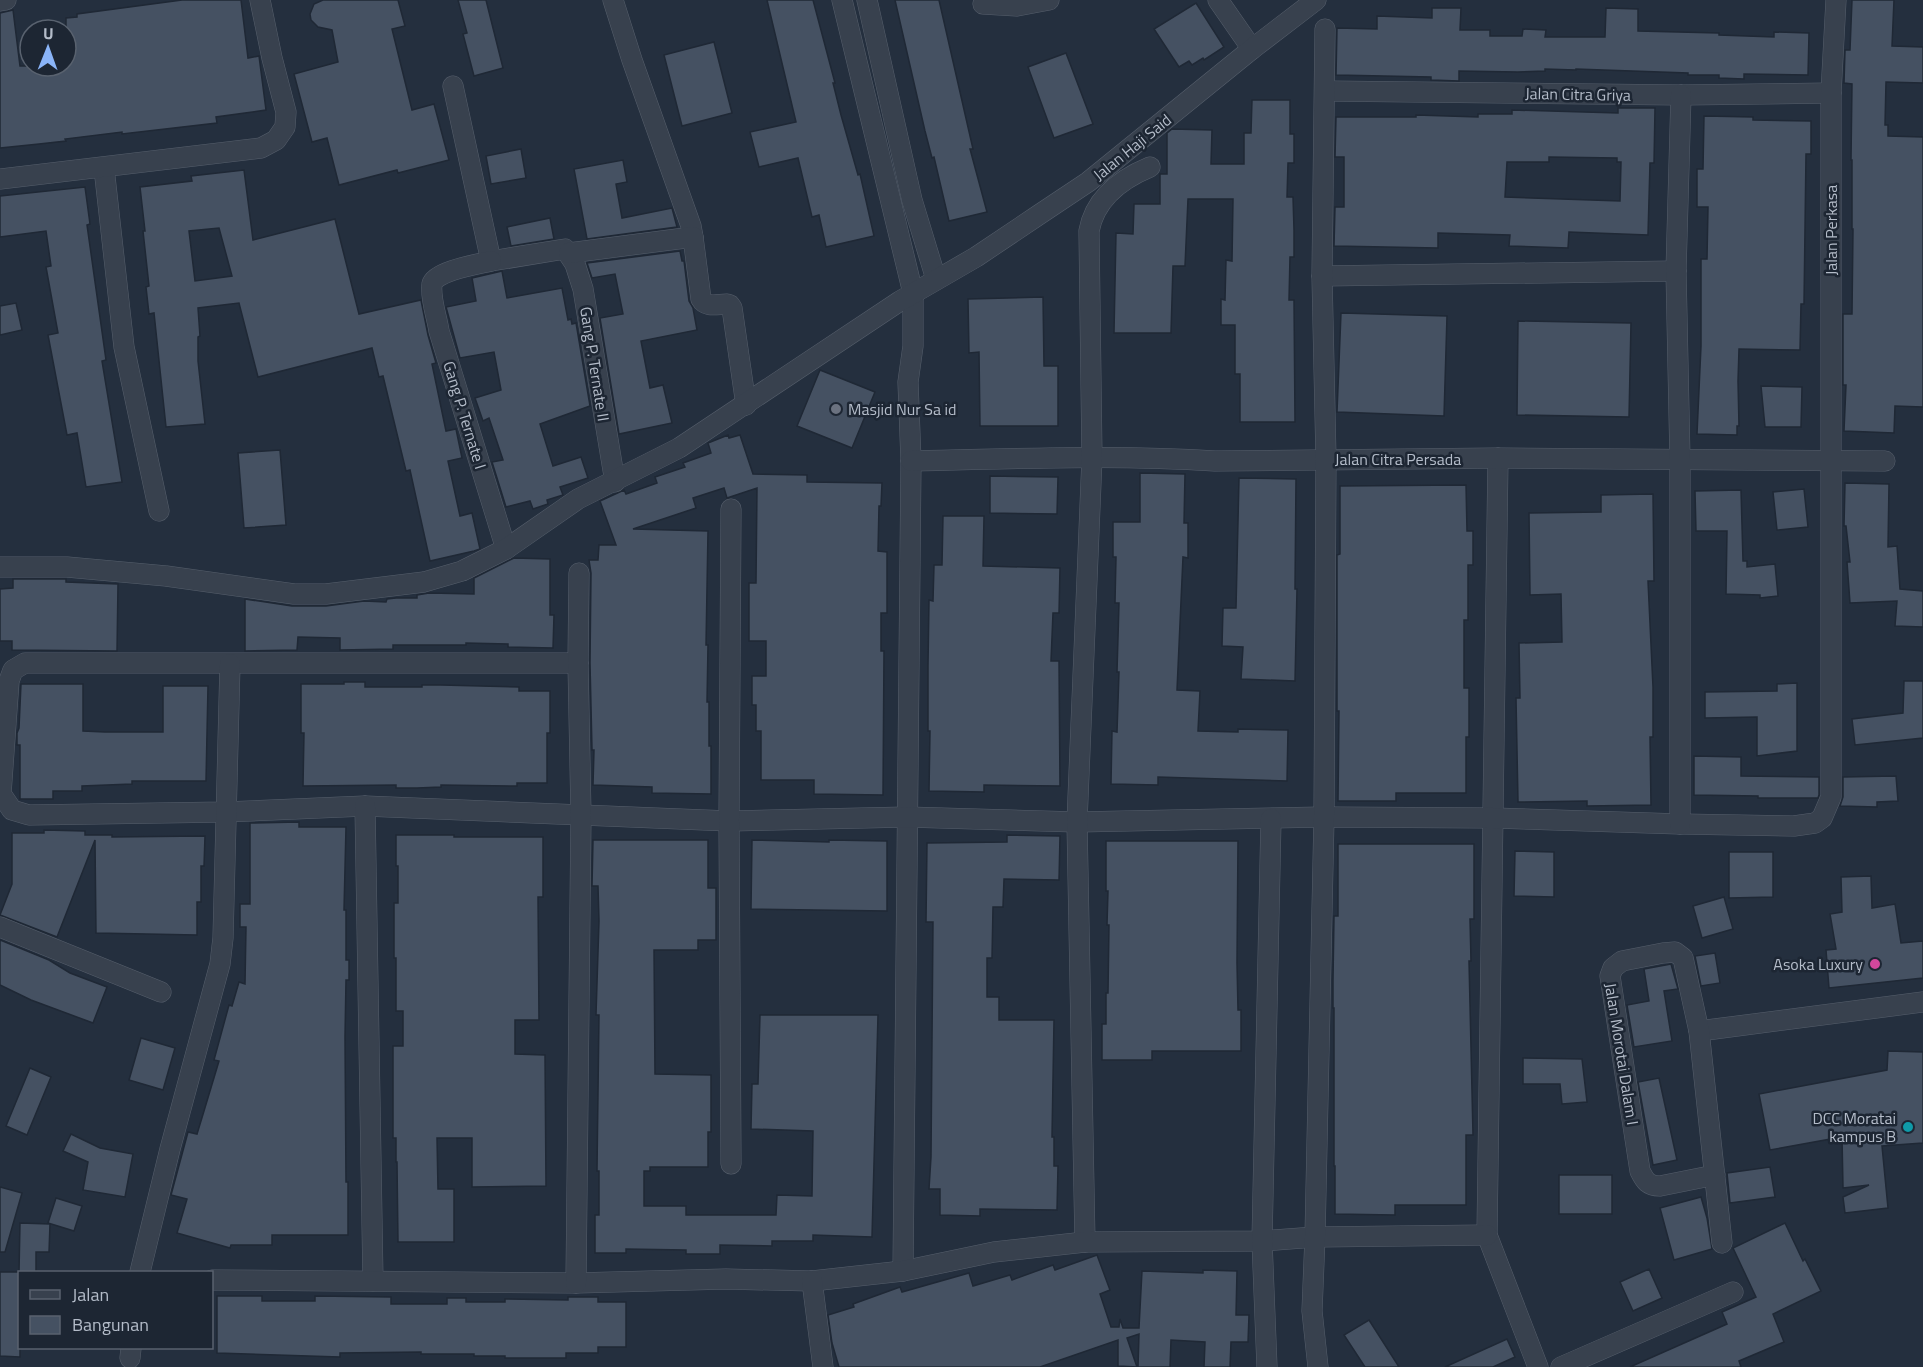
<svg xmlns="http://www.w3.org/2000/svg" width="1923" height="1367" viewBox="0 0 1923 1367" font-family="'Titillium Web',sans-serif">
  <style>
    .building { fill: #455162; stroke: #1f2835; stroke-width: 1.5; fill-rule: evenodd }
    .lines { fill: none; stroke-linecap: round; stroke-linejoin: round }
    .minor-casing { stroke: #565f6c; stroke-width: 21 }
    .minor { stroke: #38414e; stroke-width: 20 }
    .worship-dot { fill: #6b7280; stroke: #1d2633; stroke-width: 2 }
    .hotel-dot { fill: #d1479c; stroke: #1d2633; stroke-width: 2 }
    .culture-dot { fill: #0f9aa8; stroke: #1d2633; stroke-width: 2 }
    .labels { text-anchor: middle; stroke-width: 5; stroke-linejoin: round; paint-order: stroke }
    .street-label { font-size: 16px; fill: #b4bcc9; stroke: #1d2633 }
    .poi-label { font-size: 16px; fill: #b4bcc9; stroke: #1d2633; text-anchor: end }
  </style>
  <rect width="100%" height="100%" fill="#242f3e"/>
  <g class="building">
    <polygon points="182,0 241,0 248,58 259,56 266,110 216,117 217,123 122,134 122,132 65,139 66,141 39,144 0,148 0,13 13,10 20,66 66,66 66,18 77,17 77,14"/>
    <polygon points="323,0 398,0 405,26 392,29 412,110 434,104 449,160 398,173 397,170 339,185 327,138 312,142 294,74 338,62 332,30 318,27 311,20 310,14 314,4"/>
    <polygon points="458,0 486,0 503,68 474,76 463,34 467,33"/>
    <polygon points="767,0 813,0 835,83 833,83 841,115 858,175 860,174 874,236 826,247 819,215 812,217 798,158 759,167 750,132 796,122"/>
    <polygon points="895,0 939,0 973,149 970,149 987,212 949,221 934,157 932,158 925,131"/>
    <polygon points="1852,0 1894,0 1892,46 1923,47 1923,83 1886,82 1885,125 1888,125 1888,136 1923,137 1923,407 1895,406 1894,433 1844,431 1846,385 1843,385 1843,314 1852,314 1853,229 1852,229 1852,160 1851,160 1852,84 1844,83 1845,50 1850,50"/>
    <polygon points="1196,3 1224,47 1204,60 1203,58 1192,65 1189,61 1179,67 1154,29"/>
    <polygon points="1432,8 1461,8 1460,30 1490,30 1490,36 1522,36 1523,29 1546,30 1545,37 1605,37 1606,8 1638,9 1638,31 1719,33 1719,35 1774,37 1774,32 1809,33 1808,75 1744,74 1744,79 1719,78 1719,75 1688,75 1688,73 1576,69 1576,70 1545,69 1545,71 1518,72 1459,71 1459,81 1431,80 1431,77 1336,75 1337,28 1377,29 1377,16 1432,18"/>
    <polygon points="714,42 732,113 682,126 664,55"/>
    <polygon points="1066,53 1093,124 1054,138 1028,67"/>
    <polygon points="1252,100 1290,100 1290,134 1294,134 1294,163 1288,163 1287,197 1293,197 1294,230 1294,257 1290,257 1289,300 1294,300 1295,422 1240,422 1240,374 1235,374 1235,325 1221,325 1221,299 1225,300 1226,260 1232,261 1233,199 1188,199 1185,266 1173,266 1171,333 1114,333 1116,233 1133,234 1134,204 1160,204 1160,174 1167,174 1167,133 1172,129 1212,130 1211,164 1244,164 1244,133 1251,133"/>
    <path d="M1618,108h37l-1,55h-4l-2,72 -79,-3 -1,16 -59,-2 1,-11 -72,-2v15l-104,-2 1,-39h9v-50h-9l1,-40h80v-2l62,2v-3h34v-4l106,3zM1549,157l68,1v4h4l-1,39 -115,-4 2,-35h42z"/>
    <polygon points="1704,116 1753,117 1753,120 1811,121 1811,154 1806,154 1804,304 1801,304 1800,350 1739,349 1738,381 1739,426 1737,426 1737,435 1697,434 1701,346 1701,259 1707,259 1708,207 1697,207 1697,169 1703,169"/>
    <polygon points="521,149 526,178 491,184 486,156"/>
    <polygon points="623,160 627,182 616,184 622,218 672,208 677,227 587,239 574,169"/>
    <path d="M244,170l9,70 82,-21 24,95 62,-14 7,35 8,28 -4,1 14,67 10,-2 6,29 -14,3 12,55 12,-3 8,36 -6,2 -44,10 -20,-91 -4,1 -23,-95 -4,1 -7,-29 -114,29 -19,-74 -41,5 2,28 -2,1v24l7,63 -39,3 -12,-114 -5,1 -3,-27 3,-1 -6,-55h2l-5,-44 52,-6 -1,-5zM219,228l13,48 -37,5 -6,-50z"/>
    <polygon points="85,187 90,224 87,225 106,360 102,361 122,482 86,487 77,433 67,435 48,335 58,333 46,267 51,266 46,231 0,237 0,196"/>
    <polygon points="550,218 554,239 511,246 507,227"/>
    <polygon points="680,251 682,261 684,261 689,301 693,308 697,330 641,341 650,388 663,385 672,423 619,434 600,318 623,314 615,274 592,278 587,263"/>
    <polygon points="502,271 507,298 562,288 568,320 571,319 572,324 576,323 590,406 540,424 553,466 581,457 588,478 560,487 563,495 547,500 548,504 533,509 530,501 506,507 492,462 503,460 489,418 483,421 475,398 501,390 494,352 460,358 446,307 476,301 472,278"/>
    <polygon points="1043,297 1044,366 1058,366 1058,426 980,426 979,352 969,353 968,299"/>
    <polygon points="16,303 22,330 0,335 0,306"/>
    <polygon points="1341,313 1447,316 1444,416 1337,412"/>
    <polygon points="1518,321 1631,323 1629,417 1517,415"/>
    <polygon points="820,370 875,392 852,448 797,426"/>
    <polygon points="1761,386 1802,387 1801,427 1765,427"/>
    <polygon points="728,435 729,438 740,435 753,474 807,475 807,482 882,483 881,506 879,506 878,551 887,552 887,613 881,613 881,651 884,651 883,795 814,794 814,780 761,780 761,731 756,731 756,705 752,705 752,676 766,676 766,641 749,641 749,583 756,583 757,488 727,498 724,488 693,498 696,508 633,529 708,531 706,645 708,645 707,702 709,702 709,746 711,746 711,794 652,793 652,787 593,785 594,750 592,750 590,663 591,573 589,560 598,560 599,545 616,545 600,501 624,490 626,494 657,483 655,477 685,467 683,463 711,453 708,443"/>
    <polygon points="280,450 286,525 244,528 238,453"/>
    <polygon points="1140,473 1185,474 1184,523 1188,523 1188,558 1183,557 1177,690 1200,691 1198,731 1238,732 1238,729 1288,730 1287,781 1158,777 1158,785 1111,784 1112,731 1117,732 1119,672 1117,672 1119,603 1115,603 1116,557 1113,557 1113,522 1140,522"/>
    <polygon points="990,476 1058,477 1057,514 990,513"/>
    <polygon points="1239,478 1296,479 1295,589 1297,589 1295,681 1241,679 1243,647 1222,646 1223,608 1236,608"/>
    <polygon points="1845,483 1889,484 1888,547 1897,546 1900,589 1923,591 1923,627 1895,626 1897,601 1850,603 1847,562 1850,562 1846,526 1844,526"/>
    <polygon points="1466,485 1467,531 1473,531 1473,565 1468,565 1468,620 1464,620 1464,688 1469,688 1469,737 1466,737 1466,793 1396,793 1396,801 1338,801 1339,711 1337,711 1337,555 1340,554 1340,486"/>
    <polygon points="1804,489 1808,527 1777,530 1773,492"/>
    <polygon points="1741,490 1743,561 1747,561 1747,567 1775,564 1778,596 1760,598 1760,595 1726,594 1727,531 1696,531 1695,491"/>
    <polygon points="1653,494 1654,581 1648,581 1653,687 1653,737 1650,737 1651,805 1587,806 1587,801 1518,802 1516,698 1520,698 1519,643 1562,642 1561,594 1530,595 1529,513 1601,512 1601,495"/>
    <polygon points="943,516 984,516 983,566 1060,568 1059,613 1053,613 1051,661 1059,661 1060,786 984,785 984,792 929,791 930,731 928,731 928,665 929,600 933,601 934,565 942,565"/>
    <polygon points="514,558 550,559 550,615 554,615 553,648 508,647 508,644 466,643 466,645 393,645 393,649 340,650 340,638 298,637 297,650 245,651 245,599 292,606 326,606 364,601 386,602 387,599 396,598 417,598 417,595 429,593 474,594 474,578"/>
    <polygon points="13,579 66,579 66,582 118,584 117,651 12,650 12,641 0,641 0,589 13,588"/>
    <polygon points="1904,681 1923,681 1923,738 1855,745 1852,719 1903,713"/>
    <polygon points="344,682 365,682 365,687 422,687 422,685 441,685 519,687 519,691 550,691 550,733 547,733 547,783 517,783 517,786 441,785 441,787 417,788 396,788 396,785 303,786 304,733 301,733 301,684 344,684"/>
    <polygon points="1797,683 1797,751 1757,756 1757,717 1705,718 1705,692 1777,691 1777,684"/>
    <polygon points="21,684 83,684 83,731 105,732 163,732 163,686 208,686 206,781 132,781 132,784 82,786 82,791 53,791 53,799 20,799 20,745 17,745 17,733 19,728"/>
    <polygon points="1694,756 1741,757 1741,776 1819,777 1819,795 1818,798 1758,798 1758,796 1694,795"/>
    <polygon points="1896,776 1898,801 1877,802 1877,807 1840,806 1843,797 1843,777"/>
    <polygon points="299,822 299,827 346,827 344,910 346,910 346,960 349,960 349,980 346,980 345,1037 346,1182 348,1182 348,1235 272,1235 272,1245 231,1245 230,1248 177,1233 187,1199 171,1195 188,1132 197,1134 204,1111 219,1061 214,1060 229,1005 232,1006 239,982 245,984 246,927 240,927 240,904 250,904 250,823"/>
    <polygon points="44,830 85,831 85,835 112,835 112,837 205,836 204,866 201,866 201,902 197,902 197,935 96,933 95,840 57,937 0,915 12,884 12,833 44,833"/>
    <polygon points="396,835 454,835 454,837 543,837 543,897 538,897 539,1020 515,1020 515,1054 545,1055 546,1186 472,1187 472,1138 437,1138 438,1189 454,1189 454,1242 398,1242 397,1162 396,1162 396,1138 393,1138 393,1046 403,1046 403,1011 396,1011 396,958 394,958 394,903 398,903 398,866 396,866"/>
    <polygon points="1007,835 1060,836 1059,880 1004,879 1003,907 993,907 992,958 987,958 987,997 999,997 999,1020 1054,1020 1052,1137 1054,1137 1054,1166 1058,1166 1057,1210 980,1209 980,1216 940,1215 940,1189 929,1189 931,1157 933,922 926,922 927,843 1007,842"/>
    <polygon points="593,840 708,840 708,888 716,888 716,940 698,940 698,950 654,950 655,1074 711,1075 711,1132 708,1132 708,1167 650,1167 650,1171 644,1171 644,1206 686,1206 686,1215 776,1215 777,1195 812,1196 813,1131 751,1129 752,1084 758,1084 760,1015 878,1015 872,1237 813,1235 813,1241 772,1241 772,1246 720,1245 720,1254 686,1254 686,1250 626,1249 626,1253 595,1253 595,1215 599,1215 599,1171 597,1171 599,1015 596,1015 599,921 598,886 592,886"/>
    <polygon points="752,840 829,842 829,840 887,841 887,911 751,909"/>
    <polygon points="1106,841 1238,841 1237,963 1238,1010 1241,1010 1241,1051 1152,1051 1152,1060 1102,1060 1102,1024 1106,1024 1106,993 1108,993 1109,925 1107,925 1108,891 1106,891"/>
    <polygon points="1338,844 1474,844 1474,919 1470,919 1471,961 1469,961 1473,1135 1466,1135 1466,1205 1395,1205 1395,1215 1335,1214 1335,1166 1334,1166 1334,1008 1333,1008 1333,980 1334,916 1338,916"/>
    <polygon points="1515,851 1554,852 1554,897 1514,896"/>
    <polygon points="1729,852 1773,852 1773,897 1729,898"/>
    <polygon points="1871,876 1872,908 1895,904 1901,943 1923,941 1923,978 1829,988 1826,950 1836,949 1830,914 1842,912 1841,877"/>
    <polygon points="1724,897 1733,929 1702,938 1693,906"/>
    <polygon points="0,940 49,960 70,973 107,987 93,1023 31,1000 0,985"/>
    <polygon points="1715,953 1720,983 1701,986 1695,956"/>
    <polygon points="1671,964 1678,989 1664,991 1672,1041 1634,1047 1627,1005 1649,1001 1644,969"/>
    <polygon points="141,1038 175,1048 163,1090 129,1080"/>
    <polygon points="1888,1051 1923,1052 1923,1143 1882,1146 1888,1208 1845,1213 1843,1197 1869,1185 1843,1188 1842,1137 1770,1150 1759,1094 1887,1070"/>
    <polygon points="1523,1058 1582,1059 1587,1102 1562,1104 1560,1084 1523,1084"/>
    <polygon points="30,1068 51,1077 27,1135 6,1126"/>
    <polygon points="1659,1078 1677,1160 1653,1165 1638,1082"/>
    <polygon points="71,1134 100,1148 133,1154 125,1197 83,1190 88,1162 63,1151"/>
    <polygon points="1770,1167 1775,1197 1730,1203 1727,1173"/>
    <rect x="1559" y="1175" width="53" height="39"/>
    <polygon points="0,1187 22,1193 5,1252 0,1252"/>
    <polygon points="1701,1197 1707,1218 1712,1249 1674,1260 1660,1208"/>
    <polygon points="56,1198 82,1206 74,1231 48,1223"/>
    <polygon points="20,1223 50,1224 49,1252 36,1252 36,1272 20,1272 20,1357 0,1356 0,1272 19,1272"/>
    <polygon points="1785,1223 1803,1261 1805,1259 1821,1291 1773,1314 1784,1342 1739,1361 1741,1367 1630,1367 1727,1324 1722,1312 1756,1297 1733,1248"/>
    <polygon points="1097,1255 1110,1290 1100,1294 1111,1327 1119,1327 1120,1319 1123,1328 1139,1328 1142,1271 1203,1273 1203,1270 1237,1271 1236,1315 1249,1315 1248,1342 1231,1342 1230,1367 1204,1367 1205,1342 1171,1340 1170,1367 1138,1367 1139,1334 1127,1338 1137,1367 1118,1366 1118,1340 1040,1367 839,1367 832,1343 828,1315 854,1307 853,1304 900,1287 902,1292 969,1273 973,1286 1010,1275 1012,1280 1053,1265 1055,1270"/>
    <polygon points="1649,1269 1662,1298 1633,1311 1620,1282"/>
    <polygon points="217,1296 262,1296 262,1301 315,1301 315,1296 391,1297 391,1304 447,1304 447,1298 466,1298 466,1302 505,1302 505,1299 568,1300 568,1297 598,1297 598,1302 626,1302 626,1347 598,1347 598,1353 566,1353 566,1358 505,1358 505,1356 474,1356 474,1354 421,1354 421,1352 340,1353 340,1357 217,1353"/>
    <polygon points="1369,1320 1399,1367 1365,1367 1344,1335"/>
    <polygon points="1507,1339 1515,1357 1493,1367 1445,1367"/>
  </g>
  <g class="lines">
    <g class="minor-casing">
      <g id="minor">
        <polyline points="613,0 632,60 691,226 693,237"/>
        <polyline points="842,0 913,293 913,346 908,382 911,461 903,1271"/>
        <polyline points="867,0 912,200 936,279"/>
        <polyline points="1218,0 1252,49"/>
        <polyline points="0,1 6,0"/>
        <polyline points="983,4 1017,6 1049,0"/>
        <polyline points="453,86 491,261 565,249 575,264 583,289 615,482"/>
        <polyline points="1325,91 1681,95 1831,93"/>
        <polyline points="104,168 124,347 159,511"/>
        <polyline points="0,179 261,148 276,140 285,127 286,112 272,58 260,0"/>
        <path d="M569,253l124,-16 8,62c5,9 17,5 26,5l3,1 2,3 14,97"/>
        <path d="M491,261c-12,3 -56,10 -59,23 -2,15 5,33 7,47l67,218"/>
        <polyline points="1322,276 1676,271"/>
        <polyline points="1498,458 1487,1235 1538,1367"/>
        <path d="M911,461c101,-2 203,-7 304,0l283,-3 387,3"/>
        <polyline points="0,567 67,567 166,576 294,594 326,594 424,582 462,571 506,549 578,499 679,448 900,301 976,257 1040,214 1088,182 1252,49 1316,0"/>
        <polyline points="578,663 25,663 13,670 9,681 1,794 12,810 29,815 225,812 365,806 729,821 907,817 1077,822 1324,817 1493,818 1680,824 1794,826 1815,823 1822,818 1831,797 1831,93 1836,0"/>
        <polyline points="365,806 373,1281"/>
        <polyline points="1680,824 1680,460 1676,271 1681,95"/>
        <polyline points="0,927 161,992"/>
        <polyline points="1699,1031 1923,1002"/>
        <polyline points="731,1164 729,821 731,509"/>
        <path d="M1715,1175l-55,11c-12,0 -15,-5 -20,-15l-30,-195 3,-8 9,-7 41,-8 12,-1 8,6 16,73 23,212"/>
        <path d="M1085,1242l-8,-420 15,-364 -3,-227c6,-33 32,-52 61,-64"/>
        <polyline points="140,1272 170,1149 220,964 223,938 230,664"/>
        <polyline points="212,1280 576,1283 726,1279 812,1281 903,1271 994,1252 1085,1242 1262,1241 1315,1237 1487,1235"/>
        <polyline points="812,1281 823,1367"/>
        <polyline points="576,1283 581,815 578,663 579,573"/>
        <polyline points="130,1358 131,1348"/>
        <polyline points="1267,1367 1262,1241 1271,819"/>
        <polyline points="1318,1367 1312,1311 1315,1237 1324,817 1326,459 1322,276 1325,29"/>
        <polyline points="1561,1367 1733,1292"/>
      </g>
    </g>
    <use href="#minor" class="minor"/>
  </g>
  <circle class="worship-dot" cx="836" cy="409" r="6"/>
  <circle class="hotel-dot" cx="1875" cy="964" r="6"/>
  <circle class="culture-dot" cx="1908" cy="1127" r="6"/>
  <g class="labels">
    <g class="street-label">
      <text transform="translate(1578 94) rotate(1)" y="6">Jalan Citra Griya</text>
      <text transform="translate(1132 147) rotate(-39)" y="6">Jalan Haji Said</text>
      <text transform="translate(1831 230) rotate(-90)" y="6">Jalan Perkasa</text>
      <text transform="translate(595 364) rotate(81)" y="6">Gang P. Ternate II</text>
      <text transform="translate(465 415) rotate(73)" y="6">Gang P. Ternate I</text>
      <text x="1398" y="465">Jalan Citra Persada</text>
      <text transform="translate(1622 1054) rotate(81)" y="6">Jalan Morotai Dalam I</text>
    </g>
    <g class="poi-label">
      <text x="848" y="415" text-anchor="start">Masjid Nur Sa id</text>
      <text x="1863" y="970">Asoka Luxury</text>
      <text x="1896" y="1124">DCC Moratai<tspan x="1896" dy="18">kampus B</tspan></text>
    </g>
  </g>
  <rect x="18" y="1271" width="195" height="78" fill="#1d2633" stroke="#59626f" stroke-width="1.5"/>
  <rect x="30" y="1290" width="30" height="9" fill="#38414e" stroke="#59626f" stroke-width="1.5"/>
  <text x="72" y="1301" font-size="18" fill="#b4bcc9">Jalan</text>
  <rect x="30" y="1316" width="30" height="18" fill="#455162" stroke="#59626f" stroke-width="1.5"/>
  <text x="72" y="1331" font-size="18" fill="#b4bcc9">Bangunan</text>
  <g transform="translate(48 48) rotate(1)"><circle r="28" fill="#1d2633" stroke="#59626f" stroke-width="1.5"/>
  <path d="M0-4.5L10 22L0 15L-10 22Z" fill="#8ab4f8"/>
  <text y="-9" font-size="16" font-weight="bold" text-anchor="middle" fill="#b4bcc9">U</text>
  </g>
</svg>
